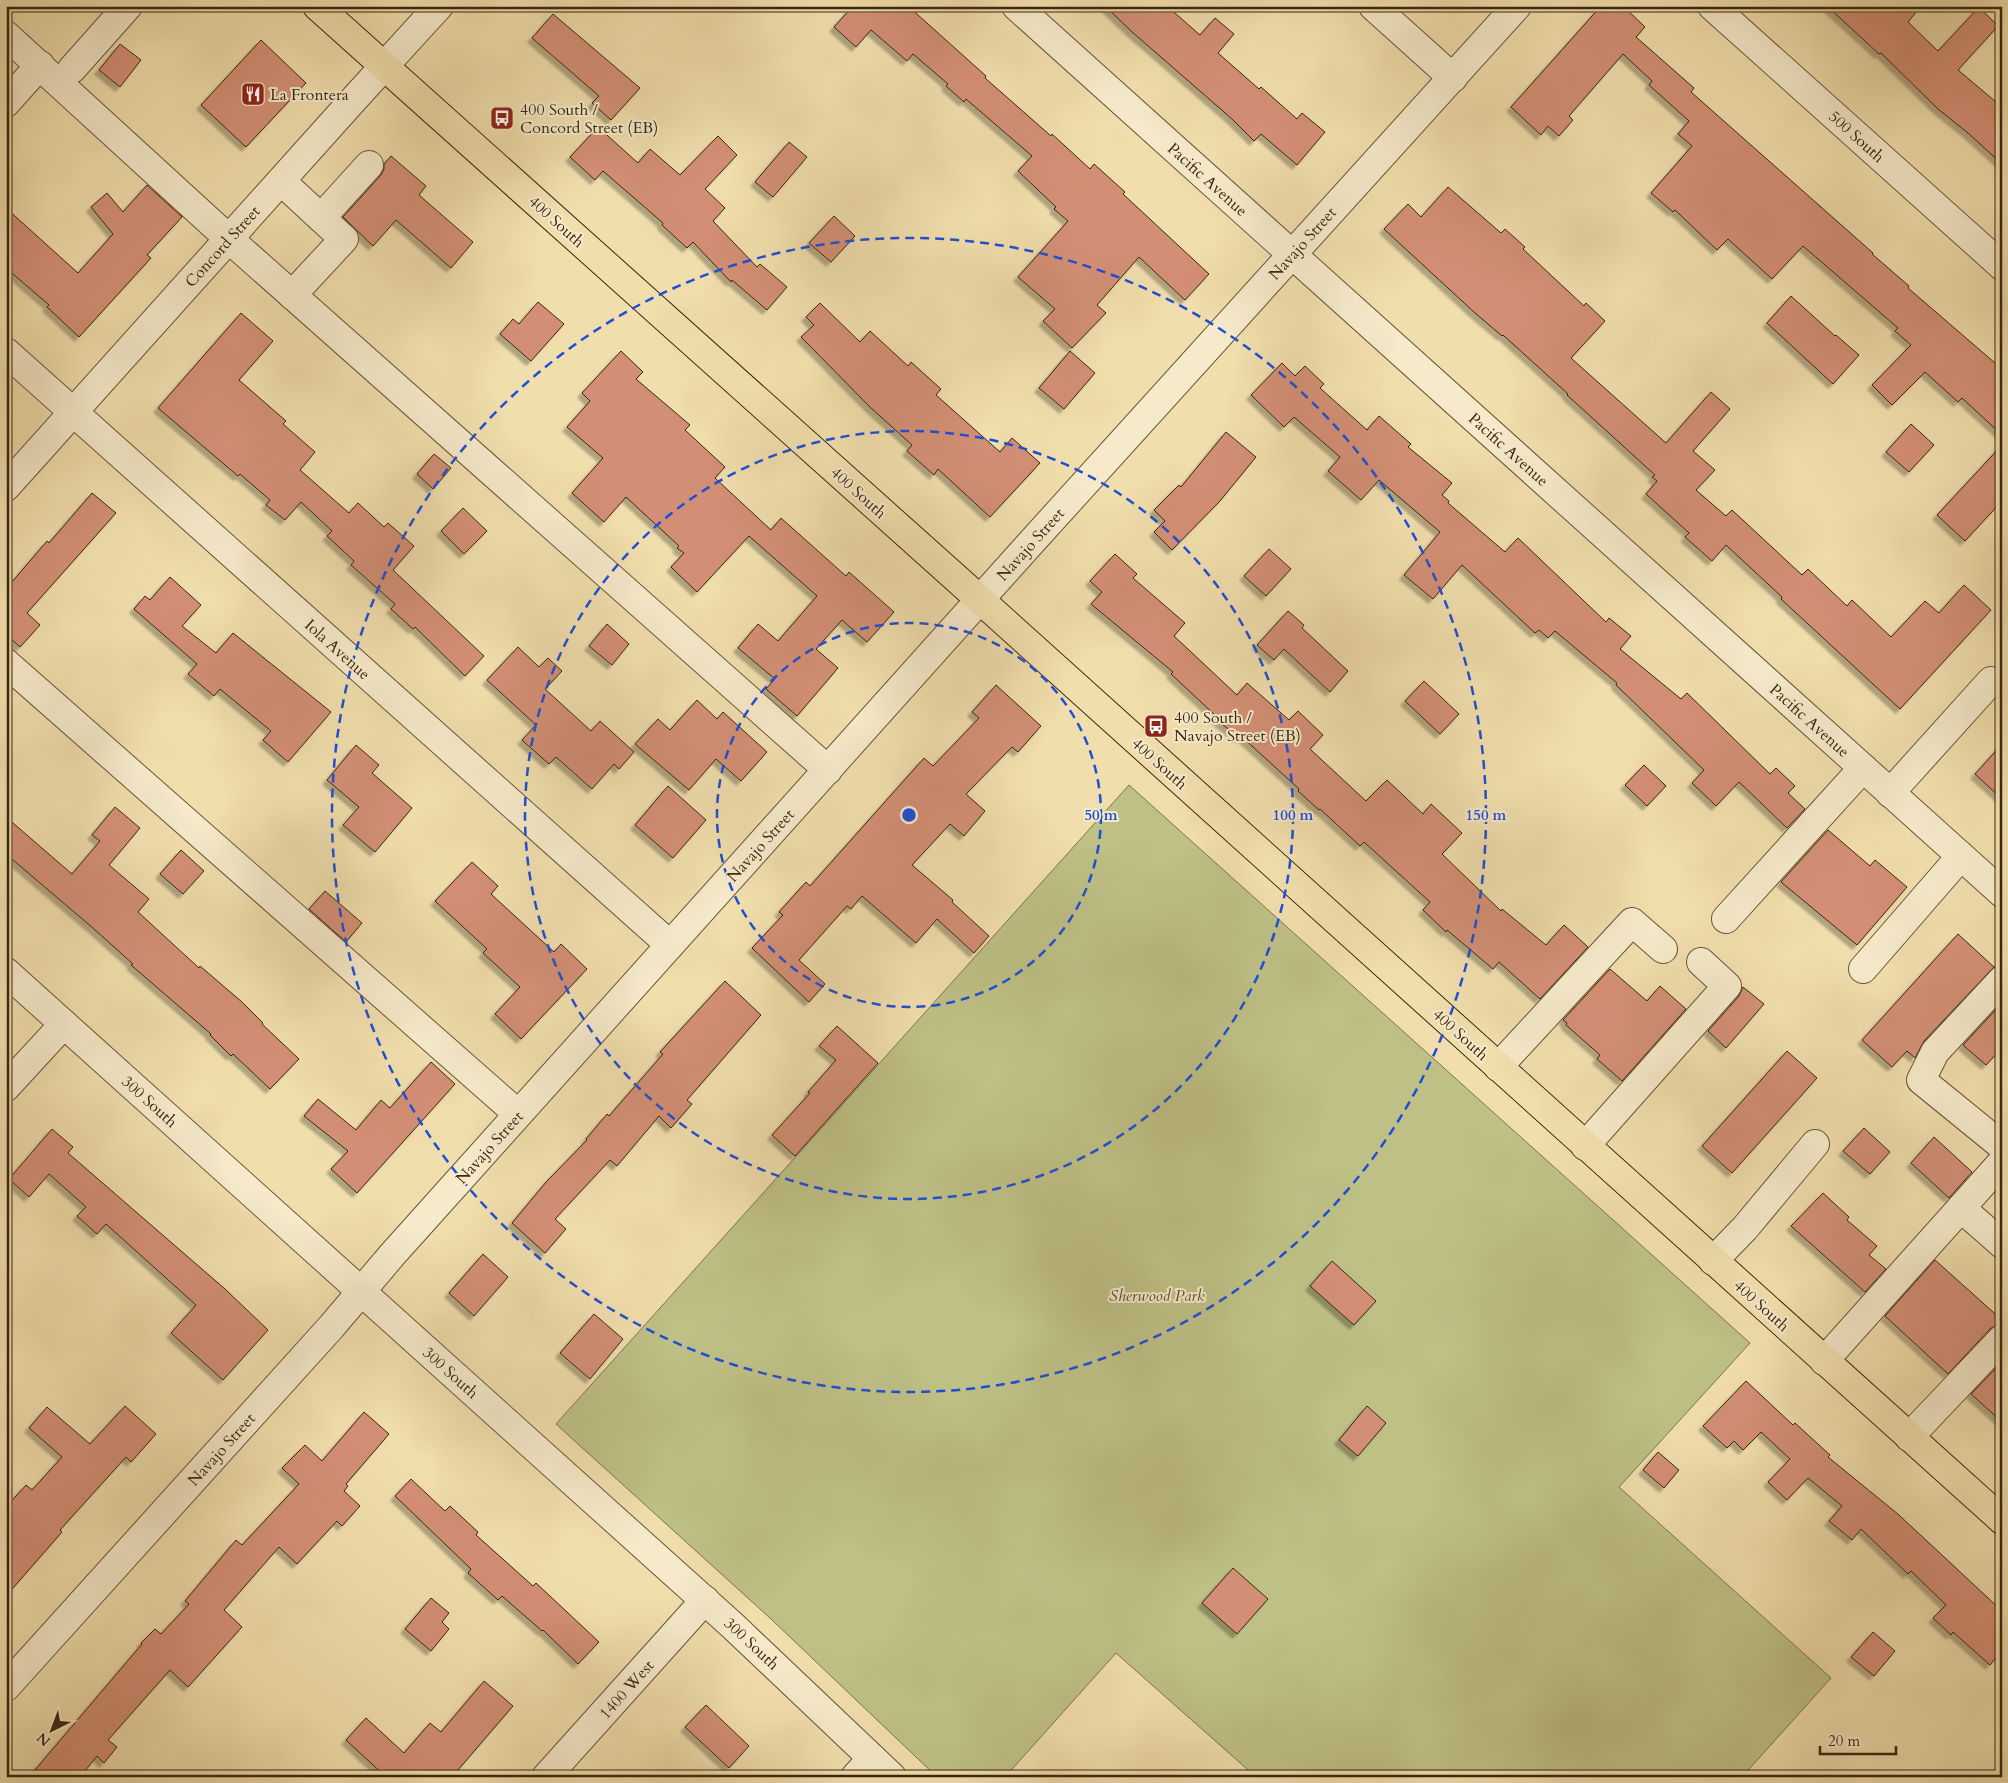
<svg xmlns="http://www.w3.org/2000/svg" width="2008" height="1783" viewBox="0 0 2008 1783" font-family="Cardo,serif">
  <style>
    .green { fill: #bec086; stroke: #7c744b }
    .building { fill: #d38f74; stroke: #392710; filter: url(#shadow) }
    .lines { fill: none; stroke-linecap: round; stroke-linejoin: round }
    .minor-casing { stroke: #675537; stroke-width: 30 }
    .major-casing { stroke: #392710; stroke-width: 30 }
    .minor { stroke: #f6eaca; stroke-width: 28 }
    .major { stroke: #f1dead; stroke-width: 28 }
    .ring { fill: none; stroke: #1d4ed8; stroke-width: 2.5; stroke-dasharray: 9 6 }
    .labels { text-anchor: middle; stroke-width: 4; stroke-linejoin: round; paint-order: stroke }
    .poi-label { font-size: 16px; fill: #392710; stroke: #f6eaca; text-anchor: start }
    .street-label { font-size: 16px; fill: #392710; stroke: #f6eaca }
    .park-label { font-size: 16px; font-style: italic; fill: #5a4d2e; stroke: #f6eaca }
    .centre { fill: #1d4ed8; stroke: #f6eaca; stroke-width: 2.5 }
    .ring-label { font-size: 15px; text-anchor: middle; font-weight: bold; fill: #1d4ed8; stroke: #f6eaca; stroke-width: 4; stroke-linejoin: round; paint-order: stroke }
  </style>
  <defs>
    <filter id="shadow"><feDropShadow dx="-4.5" dy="4.5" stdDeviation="1" flood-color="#0004"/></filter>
  </defs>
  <rect width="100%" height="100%" fill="#f1dead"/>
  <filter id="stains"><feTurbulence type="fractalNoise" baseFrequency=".004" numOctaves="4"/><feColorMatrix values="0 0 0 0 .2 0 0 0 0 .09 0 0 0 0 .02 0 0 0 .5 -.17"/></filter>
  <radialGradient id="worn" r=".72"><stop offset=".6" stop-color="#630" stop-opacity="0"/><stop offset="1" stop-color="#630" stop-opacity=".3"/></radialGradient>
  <polygon class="green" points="1129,785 1750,1343 1619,1487 1831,1678 1742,1777 1256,1777 1116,1653 1005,1777 937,1777 771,1619 556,1424"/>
  <g class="building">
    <polygon points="853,6 908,6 986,76 985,78 1051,136 1052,134 1090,169 1094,164 1125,192 1123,194 1209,274 1185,300 1139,257 1097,305 1106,313 1072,348 1043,321 1055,309 1018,277 1068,221 1054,209 1056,207 1018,171 1032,156 966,99 964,102 946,86 948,84 913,54 907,61 871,30 856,47 834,27"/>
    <polygon points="1105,6 1167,6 1200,35 1215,18 1234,34 1218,53 1259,89 1261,87 1297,119 1302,113 1325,132 1297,165 1261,134 1254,141 1232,119 1131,31"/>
    <polygon points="1601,6 1623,6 1645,27 1636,37 1694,88 1691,92 1873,253 1872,254 1909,286 1908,288 2002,369 2002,435 1962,398 1958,402 1925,372 1892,405 1872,385 1911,345 1895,331 1898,328 1803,246 1772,279 1728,239 1717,250 1675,210 1673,212 1651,193 1692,146 1678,134 1689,121 1649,85 1652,81 1623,54 1569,116 1573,120 1559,136 1548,126 1541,135 1511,107"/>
    <polygon points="1827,6 1921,6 1908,22 1938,51 1979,7 1998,26 1958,70 2002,107 2002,164 1968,133 1938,109 1881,53 1879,54"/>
    <polygon points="553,14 640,88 611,120 592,103 599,96 532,38"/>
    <polygon points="261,40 306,83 246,147 201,105"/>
    <polygon points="120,44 141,60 120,87 99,70"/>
    <polygon points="598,127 638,163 650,149 680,175 718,136 737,155 705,189 725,208 713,221 757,267 760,264 787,287 767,310 732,280 731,282 693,242 687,248 662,225 663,223 603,171 595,180 570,157"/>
    <polygon points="789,142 807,157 773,197 755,182"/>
    <polygon points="391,156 426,186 419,195 473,242 451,268 396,220 373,246 343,217 381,175 384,169 384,164"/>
    <polygon points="147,185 182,217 147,255 151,258 79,337 47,307 49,305 6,268 6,208 78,273 113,234 91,207 107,193 123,212"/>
    <polygon points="1448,187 1501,233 1505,229 1525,247 1523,249 1584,306 1586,303 1605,321 1571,358 1666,443 1711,392 1730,409 1693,451 1715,470 1696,490 1726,516 1732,510 1802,575 1808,569 1847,606 1852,600 1891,637 1925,601 1939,613 1964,585 1991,610 1900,709 1781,599 1782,597 1726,545 1712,561 1685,537 1689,533 1646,494 1657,481 1652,477 1655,475 1567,395 1568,394 1503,335 1502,336 1475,313 1384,229 1408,204 1421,217"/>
    <polygon points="834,216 855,236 831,262 809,243"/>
    <polygon points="1791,296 1835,336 1836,335 1859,355 1833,384 1767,323"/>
    <polygon points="538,302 564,324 531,361 500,334 513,319 519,324"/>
    <polygon points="820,303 860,342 870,331 908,366 911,362 941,389 936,395 1000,452 1012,438 1040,463 990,517 938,469 934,475 907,451 912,445 871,408 801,337 814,325 806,317"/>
    <polygon points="241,313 273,341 239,380 286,421 283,424 315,452 300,470 349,513 358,503 384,527 388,523 414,546 393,570 484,656 465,676 415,627 413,629 391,609 395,604 351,565 354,561 327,536 332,531 301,502 285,520 266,505 270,500 240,474 238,476 158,408"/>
    <polygon points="621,351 643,372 636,379 690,425 685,430 725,467 715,478 771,530 781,518 846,576 849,572 894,612 867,642 842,620 816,649 838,668 797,716 766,689 775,679 738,648 758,624 778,641 817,596 749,536 697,592 671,567 684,553 677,548 679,546 626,497 604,522 572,493 603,458 567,427 590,401 582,393"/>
    <polygon points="1070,351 1095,373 1064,409 1039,388"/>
    <polygon points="1282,363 1295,376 1305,366 1324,384 1320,388 1367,430 1379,416 1411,444 1408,447 1452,483 1442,495 1449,501 1448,503 1505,552 1518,538 1606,622 1609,618 1631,636 1620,649 1681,699 1687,693 1770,774 1776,768 1795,786 1788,793 1805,809 1787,828 1739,782 1716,806 1692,783 1704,770 1616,685 1617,683 1555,631 1548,638 1539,630 1535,633 1462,565 1433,599 1404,575 1440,532 1379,480 1361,500 1328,471 1340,457 1294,417 1284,427 1251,395"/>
    <polygon points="1911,424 1934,445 1909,472 1886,452"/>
    <polygon points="1226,432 1256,457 1220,501 1172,550 1154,532 1165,521 1154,510 1179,485 1181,487"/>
    <polygon points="2002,445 2002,501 1965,541 1937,515"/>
    <polygon points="434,454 451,468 433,489 417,474"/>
    <polygon points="92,493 116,513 27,613 40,625 20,647 8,636 6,637 6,589 47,541 49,543"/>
    <polygon points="463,508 487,531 464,554 441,531"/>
    <polygon points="1269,549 1291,569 1266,596 1244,576"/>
    <polygon points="1115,554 1137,574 1133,578 1185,623 1174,636 1237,695 1247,683 1289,720 1298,711 1323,735 1310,749 1366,801 1387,780 1423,814 1431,804 1462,833 1442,854 1501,911 1502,909 1546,945 1564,925 1588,947 1540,999 1499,962 1493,969 1447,930 1446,932 1423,910 1430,902 1364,842 1360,846 1320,809 1319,810 1298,791 1299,789 1241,736 1239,738 1216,719 1217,717 1171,674 1173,672 1091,604 1102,592 1090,581"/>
    <polygon points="170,577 201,605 182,626 216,653 233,633 331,712 288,762 263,740 271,731 220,689 214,696 188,674 197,664 134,609 145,596 150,600"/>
    <polygon points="1288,611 1304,625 1302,628 1348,671 1330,692 1284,649 1274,660 1257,645"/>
    <polygon points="607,624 629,644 612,665 589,646"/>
    <polygon points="518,647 539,667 548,658 562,671 545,689 591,731 600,721 634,752 619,769 614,764 592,789 556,757 549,764 522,740 536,725 487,680"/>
    <polygon points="1424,681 1459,714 1440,734 1405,701"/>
    <polygon points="996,685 1041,726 1018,752 1012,747 966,794 985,811 964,836 950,824 912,865 953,900 952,902 989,936 974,953 937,919 916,943 862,896 851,909 847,906 799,960 825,984 809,1002 752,948 783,915 779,912 806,882 810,886 924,758 933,766 979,718 972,712"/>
    <polygon points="697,700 717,719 723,712 767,752 741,781 716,759 689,790 635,744 658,719 670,730"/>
    <polygon points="2002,744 2002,799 1975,774"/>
    <polygon points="356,745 379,765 372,773 412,808 375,852 343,825 359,807 327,780"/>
    <polygon points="1644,765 1666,786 1647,806 1625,785"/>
    <polygon points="668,786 706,820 673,858 635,825"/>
    <polygon points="115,807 140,828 109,865 149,899 138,912 199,968 200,966 242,1002 263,1023 262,1024 299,1059 270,1089 233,1054 231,1056 210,1035 211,1034 131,965 133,964 94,929 6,854 6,817 72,874 100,841 92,835"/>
    <polygon points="1828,830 1870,866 1875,860 1907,887 1857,945 1781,882"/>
    <polygon points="181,850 204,871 183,894 160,874"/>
    <polygon points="472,862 498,886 491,894 554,952 561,944 587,969 521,1039 495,1014 520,987 483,953 487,949 435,901"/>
    <polygon points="325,891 362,923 346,942 309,909"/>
    <polygon points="1958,934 1994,967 1924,1041 1915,1058 1907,1051 1892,1067 1862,1040"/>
    <polygon points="1610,969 1647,1001 1660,986 1686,1009 1622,1081 1597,1059 1600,1055 1566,1025 1567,1023 1563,1020"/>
    <polygon points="725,981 761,1015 687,1100 692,1104 671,1128 659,1116 617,1166 610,1160 555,1219 566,1229 545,1253 512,1223 547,1181 587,1140 586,1139 607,1114 609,1116 663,1054 660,1052"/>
    <polygon points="1743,987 1764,1004 1726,1048 1708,1031 1739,996"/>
    <polygon points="2002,1003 2002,1048 1986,1065 1963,1045"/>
    <polygon points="837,1026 878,1063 795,1156 772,1135 810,1093 808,1092 836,1060 819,1046"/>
    <polygon points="1787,1051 1817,1078 1732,1173 1702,1146"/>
    <polygon points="431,1062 455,1084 357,1193 331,1169 348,1151 304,1116 318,1099 356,1130 381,1100 390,1108"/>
    <polygon points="1864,1128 1890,1152 1870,1174 1843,1151"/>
    <polygon points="52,1129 73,1147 68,1153 225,1289 268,1330 223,1380 171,1333 196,1305 106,1224 97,1234 77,1216 86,1207 49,1174 29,1197 9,1179"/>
    <polygon points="1934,1137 1972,1172 1949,1198 1911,1163"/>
    <polygon points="1823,1193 1849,1217 1847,1220 1877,1246 1869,1255 1886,1269 1865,1292 1791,1226"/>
    <polygon points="483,1254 508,1277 474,1316 449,1293"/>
    <polygon points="1935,1260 2002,1320 2002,1324 1991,1328 1948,1374 1885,1316"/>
    <polygon points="1332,1261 1376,1301 1354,1325 1310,1286"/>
    <polygon points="594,1314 623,1339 590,1379 560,1353"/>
    <polygon points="2002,1362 2002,1422 1971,1394"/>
    <polygon points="1746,1381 1793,1425 1795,1423 1830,1455 1828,1457 1899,1515 2002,1611 2002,1651 1990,1665 1953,1632 1951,1635 1933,1618 1946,1605 1911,1571 1908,1574 1861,1529 1852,1540 1829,1521 1842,1506 1808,1478 1787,1500 1768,1482 1790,1459 1761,1432 1743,1450 1734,1441 1727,1448 1703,1426"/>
    <polygon points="125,1406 156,1434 131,1462 126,1457 60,1530 62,1532 6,1596 6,1507 26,1485 32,1490 62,1457 29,1428 47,1407 90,1444"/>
    <polygon points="1367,1406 1386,1423 1358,1456 1339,1440"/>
    <polygon points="364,1412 389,1434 346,1484 348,1486 344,1491 360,1506 342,1526 337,1521 297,1564 279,1547 224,1610 242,1627 188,1687 170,1670 108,1740 117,1747 104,1763 97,1756 80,1777 29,1777 142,1644 141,1643 155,1629 161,1634 189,1604 185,1601 236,1540 242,1545 299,1484 282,1468 305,1445 322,1461"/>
    <polygon points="1658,1452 1679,1470 1664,1488 1643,1470"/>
    <polygon points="411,1479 445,1511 450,1506 478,1532 476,1535 533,1586 536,1583 599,1642 578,1664 543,1630 542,1631 502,1596 498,1600 468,1573 471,1569 395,1496"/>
    <polygon points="1233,1568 1268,1599 1237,1634 1202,1603"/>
    <polygon points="431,1598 449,1613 442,1622 449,1629 431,1651 405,1629"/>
    <polygon points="1873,1632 1895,1651 1874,1676 1851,1657"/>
    <polygon points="484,1681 513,1706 452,1777 386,1777 346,1740 366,1718 404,1753 430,1723 441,1732"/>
    <polygon points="706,1705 749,1746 729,1768 685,1727"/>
  </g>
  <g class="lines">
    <g class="minor-casing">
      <g id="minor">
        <polyline points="1016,6 2002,893"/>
        <polyline points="1373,6 1453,78"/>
        <polyline points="1712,6 2002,266"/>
        <polyline points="6,35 229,239 828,770"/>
        <polyline points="72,69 128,6"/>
        <polyline points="6,103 40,65"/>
        <polyline points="281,181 321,218 369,165"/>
        <polyline points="292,295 344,239 321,218"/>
        <polyline points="6,352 670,945"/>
        <polyline points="6,487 356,97 439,6"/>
        <polyline points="6,663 518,1114"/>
        <polyline points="1890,793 1991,681"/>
        <polyline points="1726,919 1863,768"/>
        <polyline points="1863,969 1961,856"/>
        <polyline points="6,972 733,1626 892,1777"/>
        <polyline points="2002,980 1935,1052 1921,1080 2002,1146"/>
        <polyline points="1498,1067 1632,922 1663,949"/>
        <polyline points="6,1087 64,1024"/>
        <polyline points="1585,1146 1727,986 1701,962"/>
        <polyline points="1961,1208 2002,1244"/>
        <polyline points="1713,1261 1745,1228 1815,1144"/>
        <polyline points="1824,1361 2002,1162"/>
        <polyline points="1909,1437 2002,1339"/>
        <polyline points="6,1687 332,1326 392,1255 1028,546 1517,6"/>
        <polyline points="546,1777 705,1600"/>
        <polyline points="855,1777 872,1758"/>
      </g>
    </g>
    <g class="major-casing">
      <polyline id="major" points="317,6 957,579 2002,1520"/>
    </g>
    <use href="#minor" class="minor"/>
    <use href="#major" class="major"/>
  </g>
  <g class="ring">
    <circle cx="909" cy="815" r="192"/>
    <circle cx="909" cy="815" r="384"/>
    <circle cx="909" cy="815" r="577"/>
  </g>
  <defs>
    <g id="restaurant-square" transform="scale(1.25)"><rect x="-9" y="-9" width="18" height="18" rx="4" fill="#8f2418" stroke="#f6eaca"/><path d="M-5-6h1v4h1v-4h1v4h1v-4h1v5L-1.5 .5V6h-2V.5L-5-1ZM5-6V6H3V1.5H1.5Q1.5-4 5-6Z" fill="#fff"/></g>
    <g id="bus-square" transform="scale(1.25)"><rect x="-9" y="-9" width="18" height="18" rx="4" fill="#8f2418" stroke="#f6eaca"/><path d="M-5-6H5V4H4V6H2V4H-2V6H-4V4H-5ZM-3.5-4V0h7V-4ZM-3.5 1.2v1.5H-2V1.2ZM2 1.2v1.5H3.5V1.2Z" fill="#fff"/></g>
  </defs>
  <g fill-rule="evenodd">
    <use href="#restaurant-square" x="253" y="94"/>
    <use href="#bus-square" x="502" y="118"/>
    <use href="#bus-square" x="1156" y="726"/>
  </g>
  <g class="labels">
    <g class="poi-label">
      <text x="270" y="100">La Frontera</text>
      <text x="520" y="115">400 South /<tspan x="520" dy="18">Concord Street (EB)</tspan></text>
      <text x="1174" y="723">400 South /<tspan x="1174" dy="18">Navajo Street (EB)</tspan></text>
    </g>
    <g class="street-label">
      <text transform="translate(1857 136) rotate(42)" y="6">500 South</text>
      <text transform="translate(1208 179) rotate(42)" y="6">Pacific Avenue</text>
      <text transform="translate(557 221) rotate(42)" y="6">400 South</text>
      <text transform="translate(1302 243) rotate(-48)" y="6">Navajo Street</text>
      <text transform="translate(222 246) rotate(-48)" y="6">Concord Street</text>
      <text transform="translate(1509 449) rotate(42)" y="6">Pacific Avenue</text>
      <text transform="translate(859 492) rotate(42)" y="6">400 South</text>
      <text transform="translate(1030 544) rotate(-48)" y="6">Navajo Street</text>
      <text transform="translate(338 649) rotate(42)" y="6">Iola Avenue</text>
      <text transform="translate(1810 720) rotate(42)" y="6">Pacific Avenue</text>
      <text transform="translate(1160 763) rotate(42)" y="6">400 South</text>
      <text transform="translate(760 845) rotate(-48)" y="6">Navajo Street</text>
      <text transform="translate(1461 1034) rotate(42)" y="6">400 South</text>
      <text transform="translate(150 1101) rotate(42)" y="6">300 South</text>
      <text transform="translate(489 1147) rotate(-48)" y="6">Navajo Street</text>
      <text transform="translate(1762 1305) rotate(42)" y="6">400 South</text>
      <text transform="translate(451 1372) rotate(42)" y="6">300 South</text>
      <text transform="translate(221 1449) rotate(-48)" y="6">Navajo Street</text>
      <text transform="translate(752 1643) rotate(43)" y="6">300 South</text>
      <text transform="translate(626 1689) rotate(-48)" y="6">1400 West</text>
    </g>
    <g class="park-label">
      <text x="1157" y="1301">Sherwood Park</text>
    </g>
  </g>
  <circle cx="909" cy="815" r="8" class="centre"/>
  <g class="ring-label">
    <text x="1101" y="820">50 m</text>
    <text x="1293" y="820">100 m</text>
    <text x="1486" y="820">150 m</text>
  </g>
  <rect width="2008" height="1783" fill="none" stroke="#f1dead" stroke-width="25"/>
  <rect x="8" y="8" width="1993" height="1768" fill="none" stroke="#392710" stroke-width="2.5"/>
  <rect x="12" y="12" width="1983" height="1758" fill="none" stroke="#392710"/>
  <g transform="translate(52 1730) rotate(222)" stroke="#f6eaca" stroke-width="4" paint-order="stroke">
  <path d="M0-4L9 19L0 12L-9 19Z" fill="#392710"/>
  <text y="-8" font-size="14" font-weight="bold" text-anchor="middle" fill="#392710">N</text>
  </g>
  <path d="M1820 1746v8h76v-8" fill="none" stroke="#392710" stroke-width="2.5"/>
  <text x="1828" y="1746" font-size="15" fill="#392710" stroke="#f6eaca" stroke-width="4" paint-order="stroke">20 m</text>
  <rect width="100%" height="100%" filter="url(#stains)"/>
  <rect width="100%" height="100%" fill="url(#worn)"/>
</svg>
